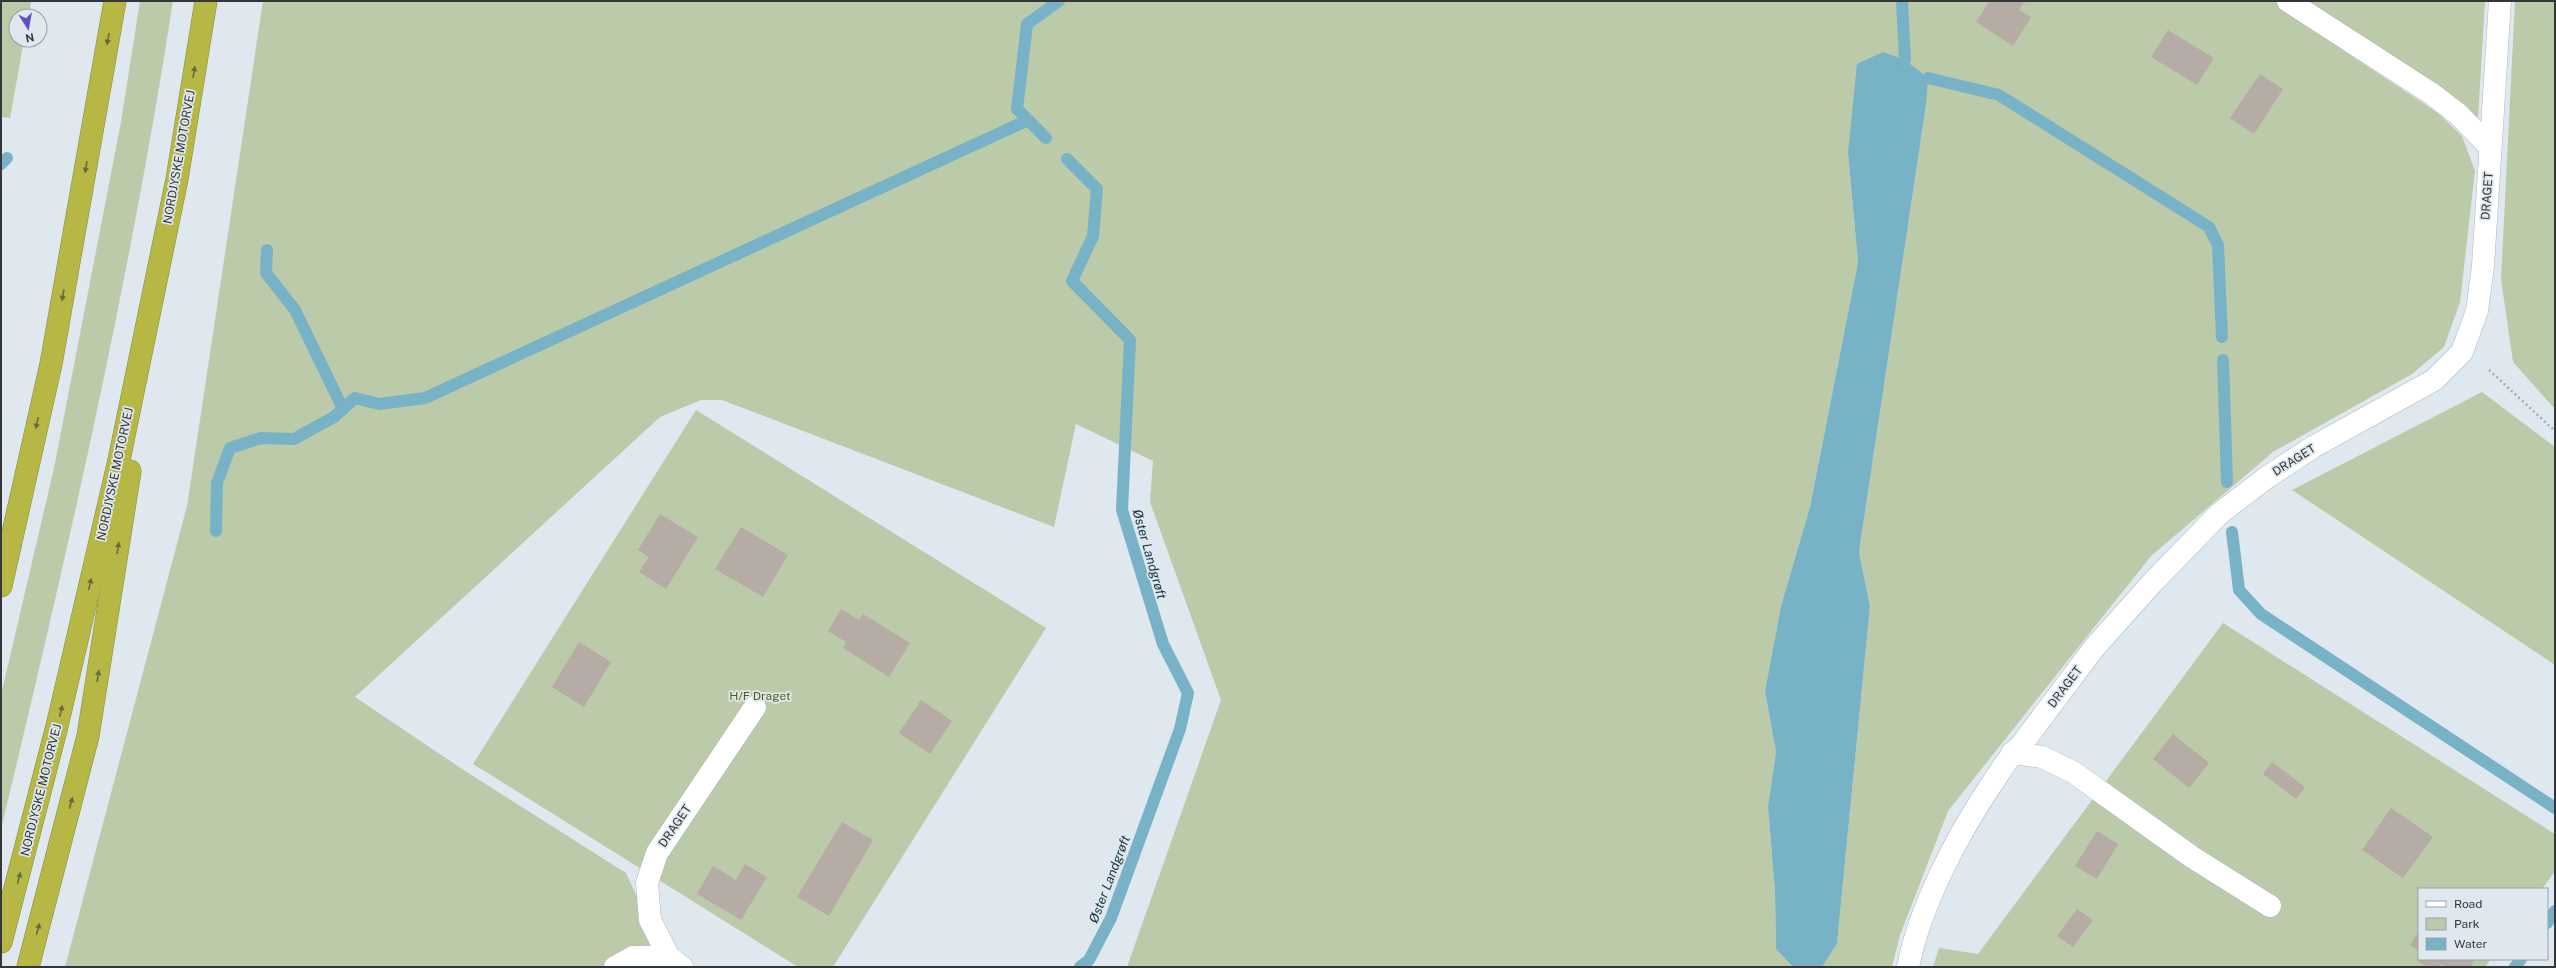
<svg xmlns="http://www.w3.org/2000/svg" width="2556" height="968" viewBox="0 0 2556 968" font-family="'Public Sans',sans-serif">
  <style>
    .green { fill: #bbcaa8 }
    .water { fill: #78b2c7 }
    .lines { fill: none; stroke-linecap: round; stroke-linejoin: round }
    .stream { stroke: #78b2c7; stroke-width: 12 }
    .building { fill: #b6aca6 }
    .minor-casing { stroke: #afb7bf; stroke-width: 23 }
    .motorway-casing { stroke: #888a41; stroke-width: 23 }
    .path { stroke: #a5acb2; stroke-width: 2.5; stroke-dasharray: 2 3; stroke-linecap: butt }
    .minor { stroke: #fff; stroke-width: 22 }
    .motorway { stroke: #b6b745; stroke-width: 22 }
    .oneway { fill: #676a3e }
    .labels { text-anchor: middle; stroke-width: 3.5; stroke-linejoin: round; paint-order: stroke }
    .street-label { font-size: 12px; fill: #33373a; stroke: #dfe8ef }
    .park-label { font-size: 12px; fill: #475f1b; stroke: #dfe8ef }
    .water-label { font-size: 13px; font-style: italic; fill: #15323c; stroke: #dfe8ef }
  </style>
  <rect width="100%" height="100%" fill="#dfe8ef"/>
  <g class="green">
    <polygon points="1,1 31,1 29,16 16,16 16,40 24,40 10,118 1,117"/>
    <path d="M140,1h33c-43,279 -106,554 -172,828v-134l53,-227 67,-346z"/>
    <polygon points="263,1 2485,1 2478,118 2353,32 2341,49 2438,113 2462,136 2475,171 2460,302 2444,347 2412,374 2273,452 2151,556 1948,811 1900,935 1892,967 1822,967 1837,944 1870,606 1859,552 1926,105 1848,153 1858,262 1810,507 1781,606 1765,691 1776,752 1768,807 1775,892 1776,949 1793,967 1127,967 1221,700 1150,502 1153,461 1076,424 1054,527 722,400 701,400 660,417 355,697 462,769 626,873 669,967 65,967 187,506"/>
    <polygon points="2515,1 2555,1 2555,409 2513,362 2501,279"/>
    <polygon points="2482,392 2555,447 2555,665 2292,490"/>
    <polygon points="696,410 1046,628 833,967 798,967 473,764"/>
    <polygon points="2223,623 2555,834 2555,871 2542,889 2419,889 2419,959 2491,959 2485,967 1933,967 1939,948 1978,954"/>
  </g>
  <polygon class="water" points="1883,52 1905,60 1928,78 1926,105 1859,552 1870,606 1837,944 1822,967 1793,967 1776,949 1775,892 1768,807 1776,752 1765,691 1781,606 1810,507 1858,262 1848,153 1857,64"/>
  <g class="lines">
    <g class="stream">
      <polyline points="1902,1 1905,60"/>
      <polyline points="1928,78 1999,95 2209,227 2218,245 2222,337"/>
      <polyline points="1046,138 1017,109 1027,24 1059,1"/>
      <polyline points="1067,159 1097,189 1093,236 1072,281 1130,340 1122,510 1163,644 1188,693 1180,729 1111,918 1089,960 1080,967"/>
      <polyline points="1,164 7,158"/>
      <polyline points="267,250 266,273 295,310 343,409"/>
      <polyline points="2223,360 2227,482"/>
      <polyline points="216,531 217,483 230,448 261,438 294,439 334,417 355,398 379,404 425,398 1028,120"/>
      <polyline points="2232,532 2239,590 2261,614 2555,808"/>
      <polyline points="2547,923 2555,911"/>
      <polyline points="2515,967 2521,959"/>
    </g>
  </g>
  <g class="building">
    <polygon points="1990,1 2025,1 2019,10 2031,17 2013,46 1976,22"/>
    <polygon points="2168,30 2214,58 2197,85 2151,57"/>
    <polygon points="2260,74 2283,89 2254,134 2230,118"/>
    <polygon points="660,514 698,537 666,589 639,572 649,557 638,550"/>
    <polygon points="741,527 788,555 763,597 715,569"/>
    <polygon points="841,609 859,620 863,614 910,643 889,677 843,648 846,642 828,631"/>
    <polygon points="579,642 611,662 584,707 552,687"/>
    <polygon points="921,700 952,721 930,754 899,733"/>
    <polygon points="2173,734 2209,763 2189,788 2153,759"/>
    <polygon points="2272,762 2305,787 2296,799 2263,774"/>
    <polygon points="2391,808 2433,837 2403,878 2362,850"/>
    <polygon points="842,822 873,840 829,916 797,897"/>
    <polygon points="2097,831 2118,844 2097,879 2075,866"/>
    <polygon points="745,864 767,877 741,920 697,894 713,866 736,880"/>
    <polygon points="2077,909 2093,920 2073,947 2057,936"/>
    <polygon points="2419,931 2419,951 2410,945"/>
    <polygon points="2419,959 2470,959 2474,961 2470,967 2445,967 2441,964 2439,967 2428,967 2418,961"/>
  </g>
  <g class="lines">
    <g class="minor-casing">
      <g id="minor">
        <polyline points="2288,1 2432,94 2458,114 2490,147"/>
        <polyline points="2012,753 2042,757 2073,772 2192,857 2270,906"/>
        <polyline points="615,967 633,957 669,957"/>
        <polyline points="682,967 669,957 650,920 647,883 657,853 755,707"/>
        <path d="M1908,967c12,-61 49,-131 83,-182 10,-15 18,-29 31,-41l72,-96 59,-66 66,-68 47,-36 47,-31 121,-67 28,-28 15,-41 6,-45 17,-265"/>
      </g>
    </g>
    <g class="motorway-casing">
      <g id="motorway">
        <polyline points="1,586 51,364 115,1"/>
        <polyline points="1,942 57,726 119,460 177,179 206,1"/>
        <polyline points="28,967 88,736 130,471"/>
      </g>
    </g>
    <polyline class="path" points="2489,370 2555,431"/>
    <use href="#minor" class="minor"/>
    <use href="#motorway" class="motorway"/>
  </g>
  <defs><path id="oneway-solid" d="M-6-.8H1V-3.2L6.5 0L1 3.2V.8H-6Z"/></defs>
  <g class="oneway">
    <use href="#oneway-solid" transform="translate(108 39) rotate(100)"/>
    <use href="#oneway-solid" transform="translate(194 72) rotate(-81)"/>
    <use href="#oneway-solid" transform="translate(86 167) rotate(100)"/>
    <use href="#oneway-solid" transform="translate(63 295) rotate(100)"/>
    <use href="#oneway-solid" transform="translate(37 423) rotate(103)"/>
    <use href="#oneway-solid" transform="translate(118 548) rotate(-81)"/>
    <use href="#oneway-solid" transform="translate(90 584) rotate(-77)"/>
    <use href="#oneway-solid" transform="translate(98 676) rotate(-81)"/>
    <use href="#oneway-solid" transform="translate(61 711) rotate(-77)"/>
    <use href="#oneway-solid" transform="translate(71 803) rotate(-75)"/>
    <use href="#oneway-solid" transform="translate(19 878) rotate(-76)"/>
    <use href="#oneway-solid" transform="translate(38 929) rotate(-75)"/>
  </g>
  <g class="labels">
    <g class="street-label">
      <text transform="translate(179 157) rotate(-80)" y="4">NORDJYSKE MOTORVEJ</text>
      <text transform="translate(2487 196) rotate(-86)" y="4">DRAGET</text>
      <text transform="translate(2294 460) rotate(-32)" y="4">DRAGET</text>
      <text transform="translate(115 474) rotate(-78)" y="4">NORDJYSKE MOTORVEJ</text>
      <text transform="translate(2065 687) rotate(-53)" y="4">DRAGET</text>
      <text transform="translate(41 790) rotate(-76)" y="4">NORDJYSKE MOTORVEJ</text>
      <text transform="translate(675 826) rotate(-56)" y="4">DRAGET</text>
    </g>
    <g class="park-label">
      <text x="760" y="700">H/F Draget</text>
    </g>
    <g class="water-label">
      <text transform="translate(1150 554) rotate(74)" y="5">Øster Landgrøft</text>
      <text transform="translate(1109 879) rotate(-69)" y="5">Øster Landgrøft</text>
    </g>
  </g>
  <rect width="2556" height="968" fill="none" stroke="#33373a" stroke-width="4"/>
  <rect x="2418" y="888" width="130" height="72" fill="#dfe8ef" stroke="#9aa1a7"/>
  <rect x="2426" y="901" width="20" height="6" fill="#ffffff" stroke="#9aa1a7"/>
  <text x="2454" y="908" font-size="12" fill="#33373a">Road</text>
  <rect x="2426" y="918" width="20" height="12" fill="#bbcaa8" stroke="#9aa1a7"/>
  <text x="2454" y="928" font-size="12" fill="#33373a">Park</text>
  <rect x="2426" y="938" width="20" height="12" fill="#78b2c7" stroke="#9aa1a7"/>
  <text x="2454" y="948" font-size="12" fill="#33373a">Water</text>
  <g transform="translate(28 28) rotate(169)"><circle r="19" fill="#dfe8ef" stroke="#9aa1a7"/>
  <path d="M0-3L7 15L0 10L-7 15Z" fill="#6050c8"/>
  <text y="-6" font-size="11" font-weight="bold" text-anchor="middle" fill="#33373a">N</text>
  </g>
</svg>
